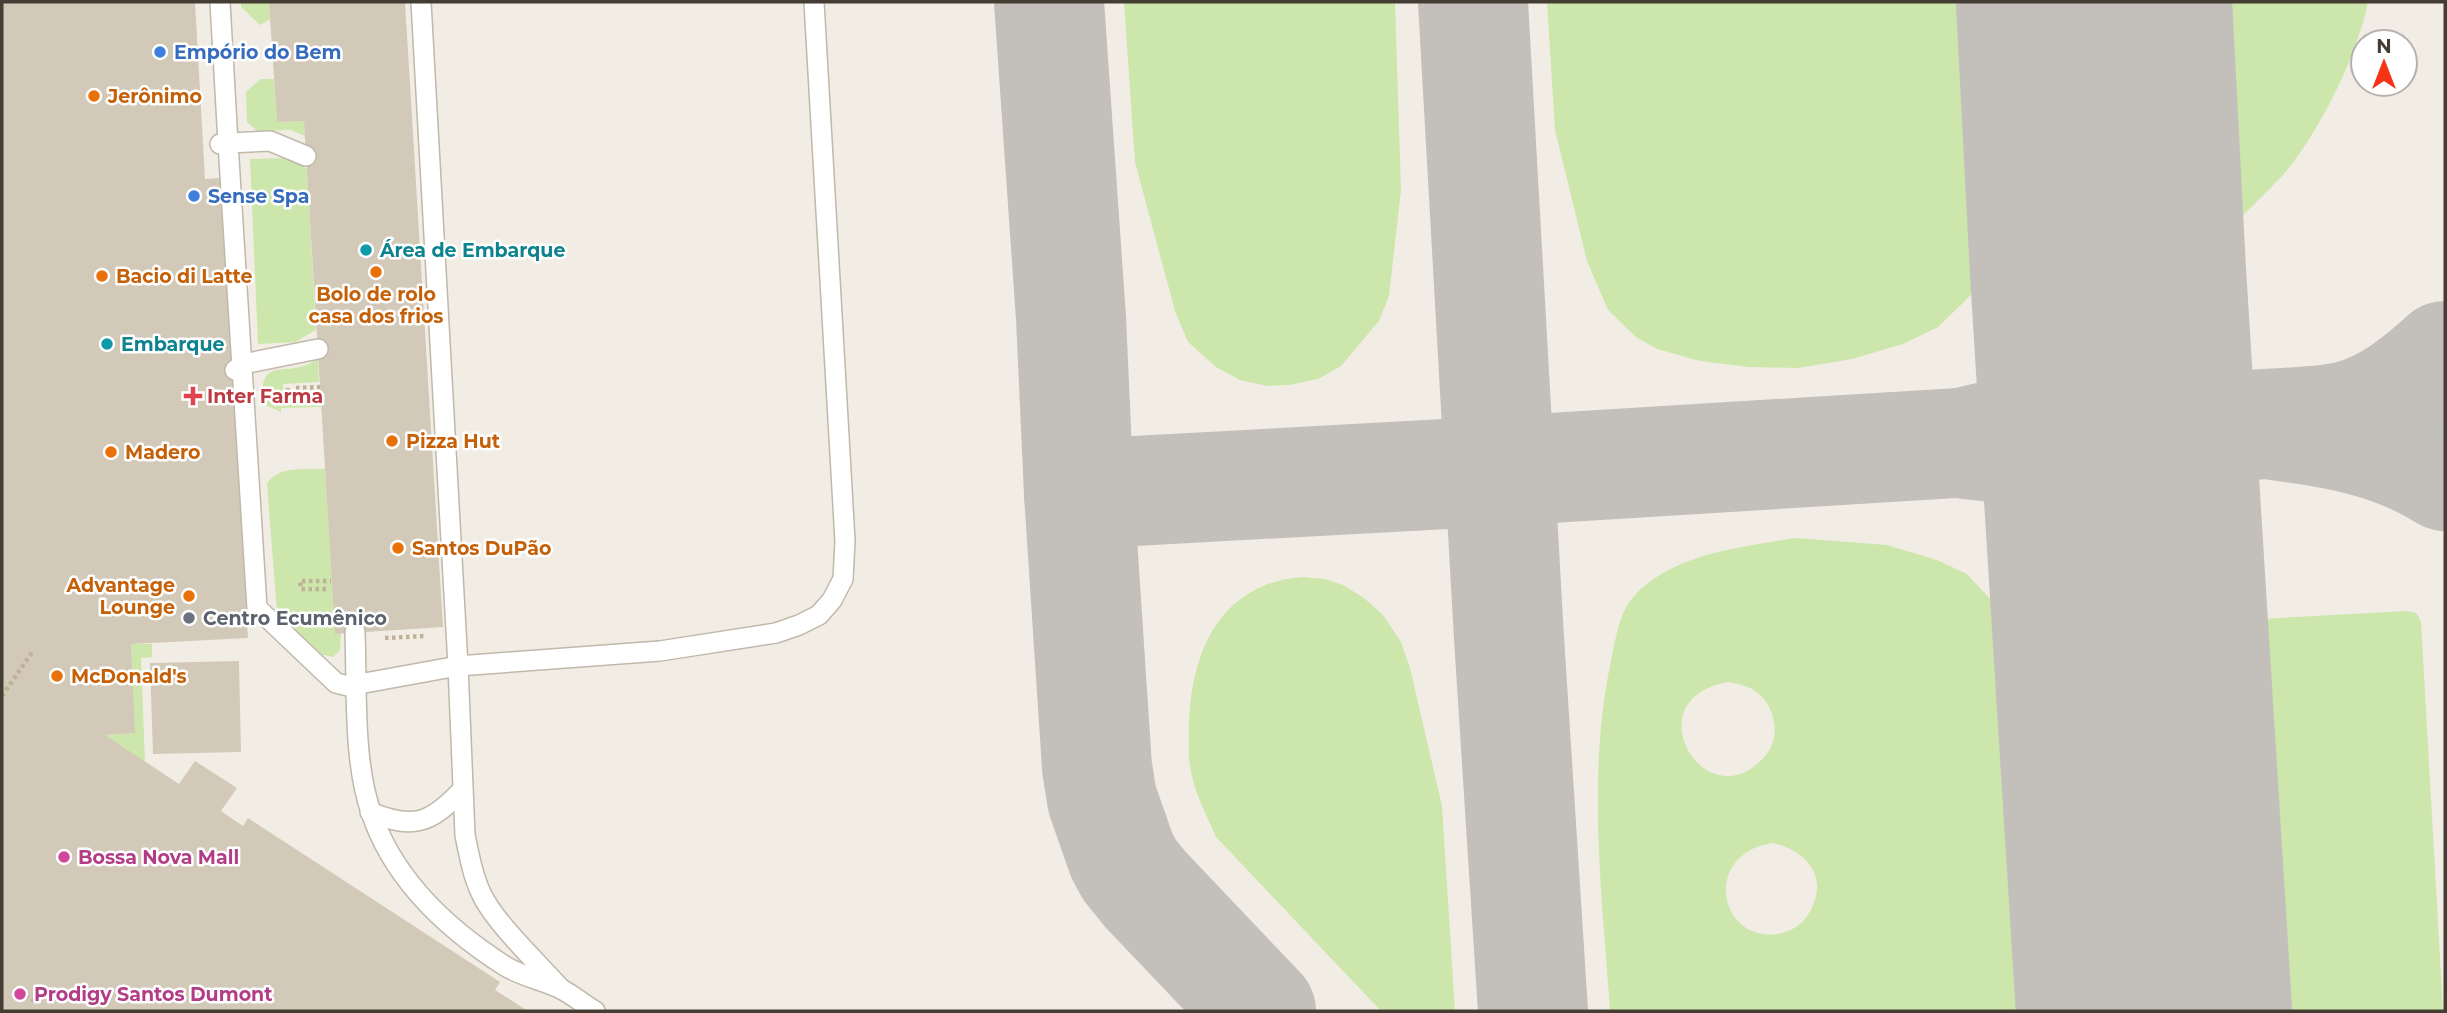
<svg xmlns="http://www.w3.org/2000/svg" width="2447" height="1013" viewBox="0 0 2447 1013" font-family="Montserrat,sans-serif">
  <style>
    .green { fill: #cde6ac; fill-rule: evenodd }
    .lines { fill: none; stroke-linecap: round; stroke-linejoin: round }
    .taxiway { stroke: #c3c0bc; stroke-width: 110 }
    .runway { stroke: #c3c0bc; stroke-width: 276 }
    .building { fill: #d3c9b9 }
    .lane-casing { stroke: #c0b8aa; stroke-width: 22 }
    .path { stroke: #bfb098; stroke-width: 4.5; stroke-dasharray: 3.5 3.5; stroke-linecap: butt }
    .lane { stroke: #fff; stroke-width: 19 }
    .shop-dot { fill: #3f7fe0; stroke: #fff; stroke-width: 2.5 }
    .food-dot { fill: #e8710a; stroke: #fff; stroke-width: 2.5 }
    .culture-dot { fill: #0f9aa8; stroke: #fff; stroke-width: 2.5 }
    .health-dot { fill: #e0444e; stroke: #fff; stroke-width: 2.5 }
    .worship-dot { fill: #6b7280; stroke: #fff; stroke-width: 2.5 }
    .hotel-dot { fill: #d1479c; stroke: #fff; stroke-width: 2.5 }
    .labels { text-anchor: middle; stroke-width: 5; stroke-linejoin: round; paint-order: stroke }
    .shop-label { font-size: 19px; font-weight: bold; fill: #366cbe; stroke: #fff; text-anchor: start }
    .food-label { font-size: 19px; font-weight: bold; fill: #c56008; stroke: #fff; text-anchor: start }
    .culture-label { font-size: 19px; font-weight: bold; fill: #0d838f; stroke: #fff; text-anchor: start }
    .health-label { font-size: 19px; font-weight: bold; fill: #be3a42; stroke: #fff; text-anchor: start }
    .worship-label { font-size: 19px; font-weight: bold; fill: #5b616d; stroke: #fff; text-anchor: start }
    .hotel-label { font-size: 19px; font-weight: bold; fill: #b23c85; stroke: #fff; text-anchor: start }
  </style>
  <rect width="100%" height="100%" fill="#f2ede4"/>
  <g class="green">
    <polygon points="241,2 269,2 270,19 260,25 241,7"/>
    <polygon points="1124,2 1395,2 1401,190 1389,296 1379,321 1341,366 1318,379 1289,385 1267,386 1240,380 1216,367 1188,342 1175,311 1135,162"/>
    <polygon points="1547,2 1980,2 1993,219 1992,244 1985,267 1969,297 1938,327 1903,344 1852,359 1798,368 1749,367 1700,361 1657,349 1636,337 1608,310 1587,261 1555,130"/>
    <path d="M2213,2h155c-11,54 -49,132 -86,174 -16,17 -33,33 -50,50l-6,-1z"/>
    <polygon points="261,79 274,79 277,122 304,121 305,136 291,130 257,131 247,122 246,92"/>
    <polygon points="284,158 296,162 307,169 316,330 295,342 258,344 250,159"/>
    <path d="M318,358l1,24 -36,2v17l38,-1v7l-40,1v4l-18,-8c-5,-54 27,-22 55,-46z"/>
    <path d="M325,469l10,164 6,1 -1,16 -7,7 -10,-2 -46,-42 -10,-129c11,-19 39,-14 58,-15z"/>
    <path d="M1795,538l92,7 50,15 30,14 28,30 15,28 14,58 18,321h-432c-8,-118 -24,-238 2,-355 5,-25 9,-50 29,-67 41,-37 102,-42 154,-51zM1728,682c11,2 21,4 30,11 18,15 23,45 7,63 -58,68 -134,-57 -37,-74zM1773,843c30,7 54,30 40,62 -6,16 -19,27 -36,29 -59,8 -75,-81 -4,-91z"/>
    <path d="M1302,577l23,2 18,6 21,13 19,17 18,27 9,26 32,138 13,205h-74l-165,-174c-10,-23 -23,-47 -26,-71 -2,-11 -1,-22 -1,-33 0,-76 28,-149 113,-156z"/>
    <polygon points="2407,611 2416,613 2421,621 2443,1011 2269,1011 2247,634 2248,623 2252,619 2259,619"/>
    <polygon points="131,644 152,644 152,657 141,658 145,762 105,735 134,733"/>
  </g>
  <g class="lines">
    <g class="taxiway">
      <polyline points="1049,2 1071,318 1079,494 1097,767 1102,799 1122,856 1129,869 1145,889 1261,1011"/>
      <polyline points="1473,2 1509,638 1533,1011"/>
      <path d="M2280,426c58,7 115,18 165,50"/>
      <path d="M1964,443c15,-5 33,-7 47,-13 72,-32 82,-91 97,-158"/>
      <polyline points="1966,444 2012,449 2039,460 2070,481 2094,511 2129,606"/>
      <path d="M1079,494l422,-23 765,-47c27,-2 57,-2 82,-8 39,-10 68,-34 97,-60"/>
    </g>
    <polyline class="runway" points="2094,2 2108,272 2154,1011"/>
  </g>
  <g class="building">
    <polygon points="2,2 195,2 205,179 221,178 248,638 131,644 135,733 105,735 179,784 195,761 237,788 221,811 243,826 248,818 500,982 495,990 528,1011 2,1011"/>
    <polygon points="269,2 405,2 443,627 335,634 304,121 277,122"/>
    <polygon points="239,661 241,752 153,754 150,663"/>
  </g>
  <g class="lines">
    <g class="lane-casing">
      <g id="lane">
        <path d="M421,2l37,664 7,169c4,19 7,39 16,58 13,29 57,70 80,96"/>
        <polyline points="220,144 228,143 220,2"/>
        <polyline points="306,156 270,141 228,143 257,608 336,683 348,686 458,666 660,651 776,633 799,625 819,615 832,600 843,579 845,541 814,2"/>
        <polyline points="235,370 243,364 318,349"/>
        <path d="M355,632c2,55 -2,129 16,180 22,67 76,117 134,154 16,10 37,14 54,22 13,6 24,16 36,23"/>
        <path d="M370,812c44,18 61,11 92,-22"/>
      </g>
    </g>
    <g class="path">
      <polyline points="288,388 287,399 311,398"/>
      <polyline points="296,388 320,387"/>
      <polyline points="326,589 301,589 300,581 331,581"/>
      <polyline points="385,638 425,636"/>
      <polyline points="2,696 33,651"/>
      <polyline points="14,988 37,1003"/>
    </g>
    <use href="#lane" class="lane"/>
  </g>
  <g class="shop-dot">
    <circle cx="160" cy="52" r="7"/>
    <circle cx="194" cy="196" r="7"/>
  </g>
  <g class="food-dot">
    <circle cx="94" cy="96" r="7"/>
    <circle cx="376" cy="272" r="7"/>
    <circle cx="102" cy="276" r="7"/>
    <circle cx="392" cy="441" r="7"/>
    <circle cx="111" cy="452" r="7"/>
    <circle cx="398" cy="548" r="7"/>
    <circle cx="189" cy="596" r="7"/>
    <circle cx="57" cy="676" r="7"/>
  </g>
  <g class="culture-dot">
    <circle cx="366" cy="250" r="7"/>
    <circle cx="107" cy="344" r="7"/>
  </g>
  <path class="health-dot" d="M189.5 385.5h7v7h7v7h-7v7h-7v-7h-7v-7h7z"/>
  <circle class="worship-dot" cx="189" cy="618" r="7"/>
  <g class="hotel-dot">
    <circle cx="64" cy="857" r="7"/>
    <circle cx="20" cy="994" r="7"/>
  </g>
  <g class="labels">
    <g class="shop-label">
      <text x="174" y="59">Empório do Bem</text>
      <text x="208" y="203">Sense Spa</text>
    </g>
    <g class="food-label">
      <text x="108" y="103">Jerônimo</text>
      <text x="116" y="283">Bacio di Latte</text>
      <text x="376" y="301" text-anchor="middle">Bolo de rolo<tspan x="376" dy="22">casa dos frios</tspan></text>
      <text x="406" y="448">Pizza Hut</text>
      <text x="125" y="459">Madero</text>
      <text x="412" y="555">Santos DuPão</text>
      <text x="175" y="592" text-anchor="end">Advantage<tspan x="175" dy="22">Lounge</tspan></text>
      <text x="71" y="683">McDonald's</text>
    </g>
    <g class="culture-label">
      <text x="380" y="257">Área de Embarque</text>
      <text x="121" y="351">Embarque</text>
    </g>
    <g class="health-label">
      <text x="207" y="403">Inter Farma</text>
    </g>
    <g class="worship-label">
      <text x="203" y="625">Centro Ecumênico</text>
    </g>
    <g class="hotel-label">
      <text x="78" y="864">Bossa Nova Mall</text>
      <text x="34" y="1001">Prodigy Santos Dumont</text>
    </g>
  </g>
  <rect width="2447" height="1013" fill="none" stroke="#443d34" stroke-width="7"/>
  <g transform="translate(2384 63)"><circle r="33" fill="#ffffff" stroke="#b4b1ae" stroke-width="2"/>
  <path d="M0-5L12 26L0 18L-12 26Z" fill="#f83215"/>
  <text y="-10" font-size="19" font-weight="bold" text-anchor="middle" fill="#443d34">N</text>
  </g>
</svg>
